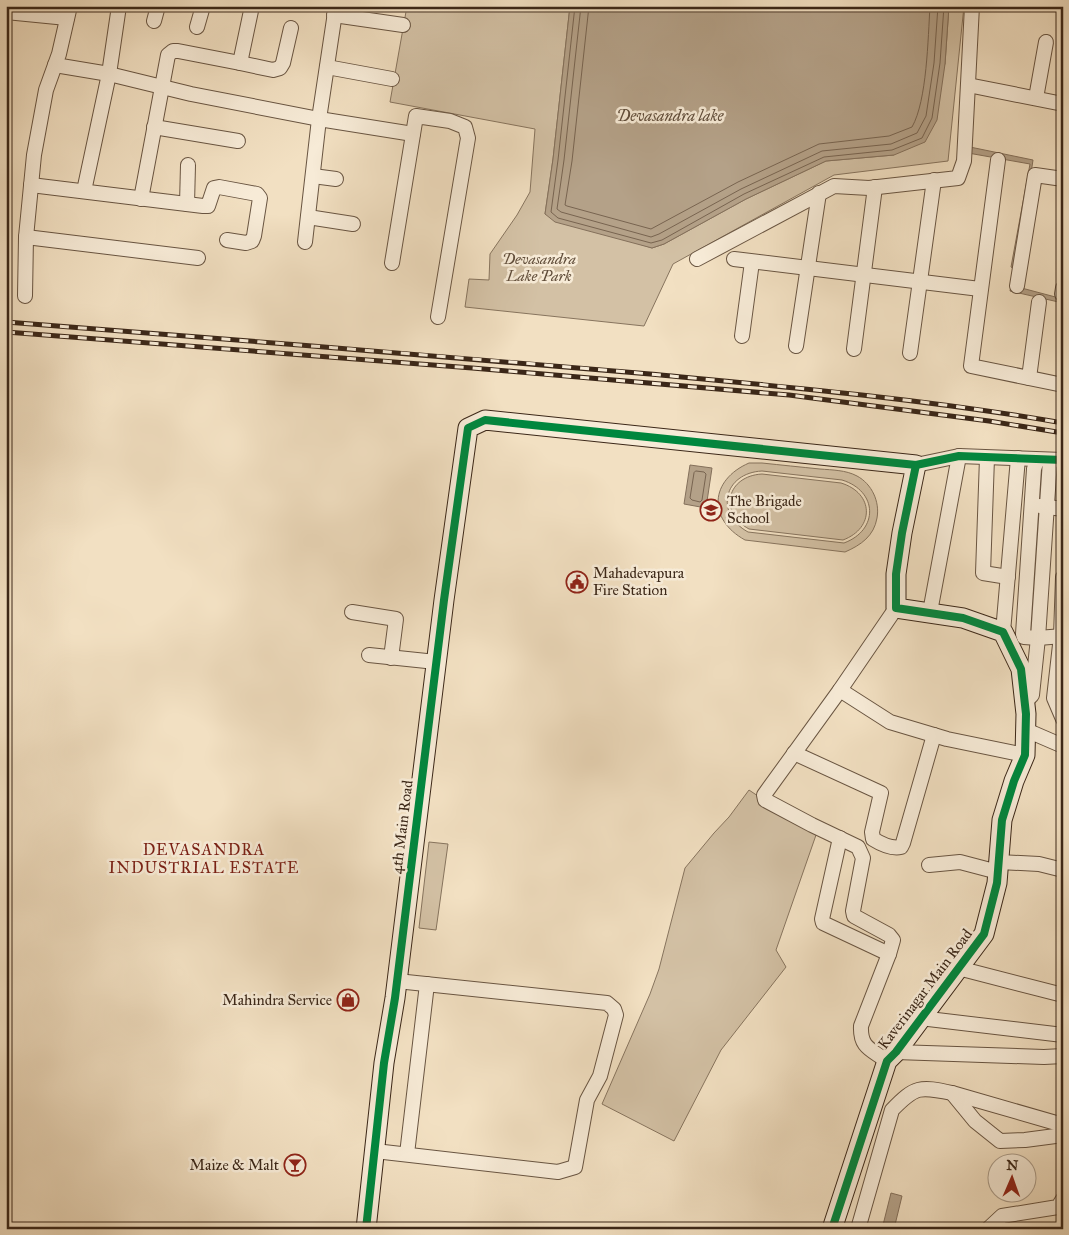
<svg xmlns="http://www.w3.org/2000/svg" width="1069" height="1235" viewBox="0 0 1069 1235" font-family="'IM FELL Great Primer',serif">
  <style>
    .green { fill: #d3c1a5; stroke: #87745e; fill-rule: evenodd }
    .water { fill: #b4a188; stroke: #84705b }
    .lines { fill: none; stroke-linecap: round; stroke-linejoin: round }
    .shore { stroke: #786450; stroke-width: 1 }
    .street-casing { stroke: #695542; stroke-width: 16 }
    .secondary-casing { stroke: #3b2718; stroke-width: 21 }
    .street { stroke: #f7ebd7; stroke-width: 14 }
    .secondary { stroke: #f7ebd7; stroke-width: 19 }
    .rail-casing { stroke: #3b2718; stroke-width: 5 }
    .rail { stroke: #f7ebd7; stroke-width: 3; stroke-dasharray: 9; stroke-linecap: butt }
    .cycleway-casing { stroke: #f7ebd7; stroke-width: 11 }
    .cycleway { stroke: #00873e; stroke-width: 8 }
    .labels { text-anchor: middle; stroke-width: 5; stroke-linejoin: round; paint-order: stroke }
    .park-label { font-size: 15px; font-style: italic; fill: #614e3b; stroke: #f7ebd7 }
    .poi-label { font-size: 15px; fill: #3b2718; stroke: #f7ebd7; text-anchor: start }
    .street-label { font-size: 15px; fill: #3b2718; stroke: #f7ebd7 }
    .water-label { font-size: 16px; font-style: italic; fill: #5f4c3a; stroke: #f7ebd7 }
    .neighbourhood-label { font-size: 16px; letter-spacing: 1px; fill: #7a1f14; stroke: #f7ebd7 }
  </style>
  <rect width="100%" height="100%" fill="#f2e0c2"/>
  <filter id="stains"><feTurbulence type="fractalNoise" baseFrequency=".004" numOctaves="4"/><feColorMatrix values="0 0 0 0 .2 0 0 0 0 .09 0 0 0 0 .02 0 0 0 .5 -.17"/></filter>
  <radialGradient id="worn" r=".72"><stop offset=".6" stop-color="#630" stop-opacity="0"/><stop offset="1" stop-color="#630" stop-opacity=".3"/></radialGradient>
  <g class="green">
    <polygon points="407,6 570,6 553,159 545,214 652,248 664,244 746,199 826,161 894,155 945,64 949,6 964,6 948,161 834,175 673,264 644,326 465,307 469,279 489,280 490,254 517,215 530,192 535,129 390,102"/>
    <path d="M749,463h13c19,2 38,4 58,6 12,1 26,1 37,7 15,8 23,26 20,42 -3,18 -16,27 -32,34l-100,-12c-38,-21 -35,-60 4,-77zM762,471l80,9c36,11 37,50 2,63l-96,-11c-34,-19 -24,-59 14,-61z"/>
    <path d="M762,474l79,9c33,10 34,45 2,57l-94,-11c-31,-17 -22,-53 13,-55z"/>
    <polygon points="749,790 816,835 776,950 786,967 721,1050 674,1141 602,1104 650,994 659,969 685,868 714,833 729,817"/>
    <polygon points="429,842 448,844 436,930 419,928"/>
  </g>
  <g class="water">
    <polygon points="570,6 949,6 945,64 937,120 925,142 894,155 826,161 746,199 664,244 652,248 555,222 545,214 553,159"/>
    <polygon points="970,147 1033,160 1014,286 1063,299 1063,303 1010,291 1014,269 1011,267 1030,164 968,153"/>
    <polygon points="690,465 712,468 706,508 684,504"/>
    <polygon points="891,1193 902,1196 894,1229 882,1229"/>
  </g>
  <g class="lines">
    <g class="shore">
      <polyline points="575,6 558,160 551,212 558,218 651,243 662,240 744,194 824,157 892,150 922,138 932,118 940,63 944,6"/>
      <polyline points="581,6 564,160 557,209 561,212 651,237 659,234 741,189 822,151 891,144 917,133 926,116 934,63 938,6"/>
      <path d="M589,6l-17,155 -7,44 2,1 84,23 87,-47 81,-38 70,-8 23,-9c15,-26 16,-89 18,-121"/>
      <polygon points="696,471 704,472 706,474 702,500 700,502 692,500 690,498 694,473"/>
    </g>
    <g class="street-casing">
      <g id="street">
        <polyline points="6,12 67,18"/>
        <polyline points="334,15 403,25"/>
        <polyline points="154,21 158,6"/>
        <polyline points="197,27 203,6"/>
        <polyline points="240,63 273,70 280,68 283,63 291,28"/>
        <polyline points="55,65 109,74 191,94 319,119 413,134"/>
        <polyline points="327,67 392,79"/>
        <polyline points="968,85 1063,104"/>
        <polyline points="1036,98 1046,42"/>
        <polyline points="154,127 238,141"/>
        <polyline points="998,160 971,366 1063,385"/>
        <polyline points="313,176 336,179"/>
        <polyline points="31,185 203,206 208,206 214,188 219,187 257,194 260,198 254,236 252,241 246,243 227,240"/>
        <polyline points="84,191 109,74 119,6"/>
        <polyline points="141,199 168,55 173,51 178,51 240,63 252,6"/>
        <polyline points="187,204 188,165"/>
        <polyline points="308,217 353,224"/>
        <polyline points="26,237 198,258"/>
        <polyline points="305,242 319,119 336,6"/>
        <polyline points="697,259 834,186 869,188 958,178 964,161 972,6"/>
        <polyline points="734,259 980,289"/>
        <polyline points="392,263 416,116 450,121 465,127 468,138 438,317"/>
        <polyline points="1017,286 1035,175 1063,179"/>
        <polyline points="1062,294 1063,288"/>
        <polyline points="25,296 26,237 34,155 46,90 59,54 70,6"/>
        <polyline points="742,336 752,262"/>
        <polyline points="796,346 819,193"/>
        <polyline points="854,349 875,187"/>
        <polyline points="910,353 934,180"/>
        <polyline points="1029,378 1039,302"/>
        <polyline points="987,458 983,573 1008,577"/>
        <polyline points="1037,460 1034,469 1023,634 1024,637 1038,638 1063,636"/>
        <polyline points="916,465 959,456 1063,460"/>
        <polyline points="1040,506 1063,509"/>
        <polyline points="1063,577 1061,636 1054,698 1063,719"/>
        <polyline points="352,612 396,619 391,658"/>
        <polyline points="930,612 959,456"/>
        <polyline points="1003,632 1018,458"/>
        <polyline points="369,655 436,662"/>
        <polyline points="840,690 890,722 947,739 1025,755"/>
        <polyline points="1025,702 1032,695 1038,638 1050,460"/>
        <polyline points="1026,730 1063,746"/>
        <path d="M794,753l87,40 -9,39 1,7c8,5 18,10 28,8l2,-4 31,-108"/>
        <polyline points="840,838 822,919 823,923 889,954"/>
        <polyline points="999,862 1039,864 1063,870"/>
        <polyline points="929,865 960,862 998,872"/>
        <polyline points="958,968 1063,995"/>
        <polyline points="920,1018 1063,1035"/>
        <polyline points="896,1052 1044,1057 1063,1056"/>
        <path d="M887,1061c-16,-12 -27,-13 -26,-35l28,-72 4,-14 -4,-5 -35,-19 -1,-5 10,-53 -5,-11 -46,-22 -47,-25 -1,-5 76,-105 56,-82"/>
        <polyline points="952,1093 975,1121 1000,1141 1025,1140 1063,1135"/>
        <polyline points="375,1151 558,1172 575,1167 587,1100 600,1076 616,1015 614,1009 607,1003 397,981"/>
        <polyline points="407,1154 427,984"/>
        <path d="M858,1229l34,-119c23,-24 28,-24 60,-17l111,32"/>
        <polyline points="988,1229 1002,1216 1058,1207 1063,1199"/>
      </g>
    </g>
    <g class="secondary-casing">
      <polyline id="secondary" points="366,1229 384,1063 395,998 444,600 468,428 485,420 916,465 902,533 896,574 896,608 963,618 1003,632 1021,669 1026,714 1025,755 1014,781 1002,820 997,883 984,934 896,1052 887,1061 832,1229"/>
    </g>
    <use href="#street" class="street"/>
    <use href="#secondary" class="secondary"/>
    <g class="rail-casing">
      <g id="rail">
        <path d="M6,322c215,17 429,33 644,52 138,13 276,25 413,49"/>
        <polyline points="6,332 472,368 789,395 989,421 1063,433"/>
      </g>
    </g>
    <use href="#rail" class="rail"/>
    <g class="cycleway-casing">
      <g id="cycleway">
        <polyline points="366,1229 384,1063 395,998 444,600 468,428 485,420 916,465 959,456 1063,460"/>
        <polyline points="832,1229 887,1061 896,1052 984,934 997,883 1002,820 1014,781 1025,755 1026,714 1021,669 1003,632 963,618 896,608 896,574 902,533 916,465"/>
      </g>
    </g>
    <use href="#cycleway" class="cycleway"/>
  </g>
  <defs>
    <g id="school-ring" transform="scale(1.125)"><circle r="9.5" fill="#f7ebd7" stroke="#8f2418" stroke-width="1.5"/><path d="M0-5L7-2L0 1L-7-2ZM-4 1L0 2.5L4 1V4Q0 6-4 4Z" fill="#8f2418"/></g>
    <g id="civic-ring" transform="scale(1.125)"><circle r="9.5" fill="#f7ebd7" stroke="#8f2418" stroke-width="1.5"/><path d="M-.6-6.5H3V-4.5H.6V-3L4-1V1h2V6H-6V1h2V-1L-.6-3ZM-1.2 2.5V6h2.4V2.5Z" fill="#8f2418"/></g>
    <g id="shop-ring" transform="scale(1.125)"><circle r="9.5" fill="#f7ebd7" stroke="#8f2418" stroke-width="1.5"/><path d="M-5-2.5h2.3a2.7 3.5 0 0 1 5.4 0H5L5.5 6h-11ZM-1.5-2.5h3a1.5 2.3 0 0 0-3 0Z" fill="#8f2418"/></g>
    <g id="bar-ring" transform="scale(1.125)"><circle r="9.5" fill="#f7ebd7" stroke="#8f2418" stroke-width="1.5"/><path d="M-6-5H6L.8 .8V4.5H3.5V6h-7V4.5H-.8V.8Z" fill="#8f2418"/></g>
  </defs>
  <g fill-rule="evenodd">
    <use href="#school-ring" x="711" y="510"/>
    <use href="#civic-ring" x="577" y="582"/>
    <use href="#shop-ring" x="348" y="1000"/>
    <use href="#bar-ring" x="295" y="1165"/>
  </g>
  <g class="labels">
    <g class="park-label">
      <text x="539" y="264">Devasandra<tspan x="539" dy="17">Lake Park</tspan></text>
    </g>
    <g class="poi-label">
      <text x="727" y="506">The Brigade<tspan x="727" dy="17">School</tspan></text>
      <text x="593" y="578">Mahadevapura<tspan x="593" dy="17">Fire Station</tspan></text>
      <text x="332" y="1005" text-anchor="end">Mahindra Service</text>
      <text x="279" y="1170" text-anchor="end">Maize &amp; Malt</text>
    </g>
    <g class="street-label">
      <text transform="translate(402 827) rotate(-83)" y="5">4th Main Road</text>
      <text transform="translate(925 989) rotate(-53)" y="5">Kaverinagar Main Road</text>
    </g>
    <g class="water-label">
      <text x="670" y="121">Devasandra lake</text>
    </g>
    <g class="neighbourhood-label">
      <text x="204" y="855">DEVASANDRA<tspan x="204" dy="18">INDUSTRIAL ESTATE</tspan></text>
    </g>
  </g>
  <rect width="1069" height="1235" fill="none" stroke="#f2e0c2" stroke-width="25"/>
  <rect x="8" y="8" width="1054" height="1220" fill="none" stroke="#3b2718" stroke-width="2.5"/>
  <rect x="12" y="12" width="1044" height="1210" fill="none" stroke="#3b2718"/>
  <g transform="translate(1012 1178) rotate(2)"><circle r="24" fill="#f7ebd7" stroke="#ac9d8b"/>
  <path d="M0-4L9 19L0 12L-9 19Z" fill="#8f2418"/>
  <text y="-8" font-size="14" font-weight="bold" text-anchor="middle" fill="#3b2718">N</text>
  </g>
  <rect width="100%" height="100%" filter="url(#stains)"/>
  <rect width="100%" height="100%" fill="url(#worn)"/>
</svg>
